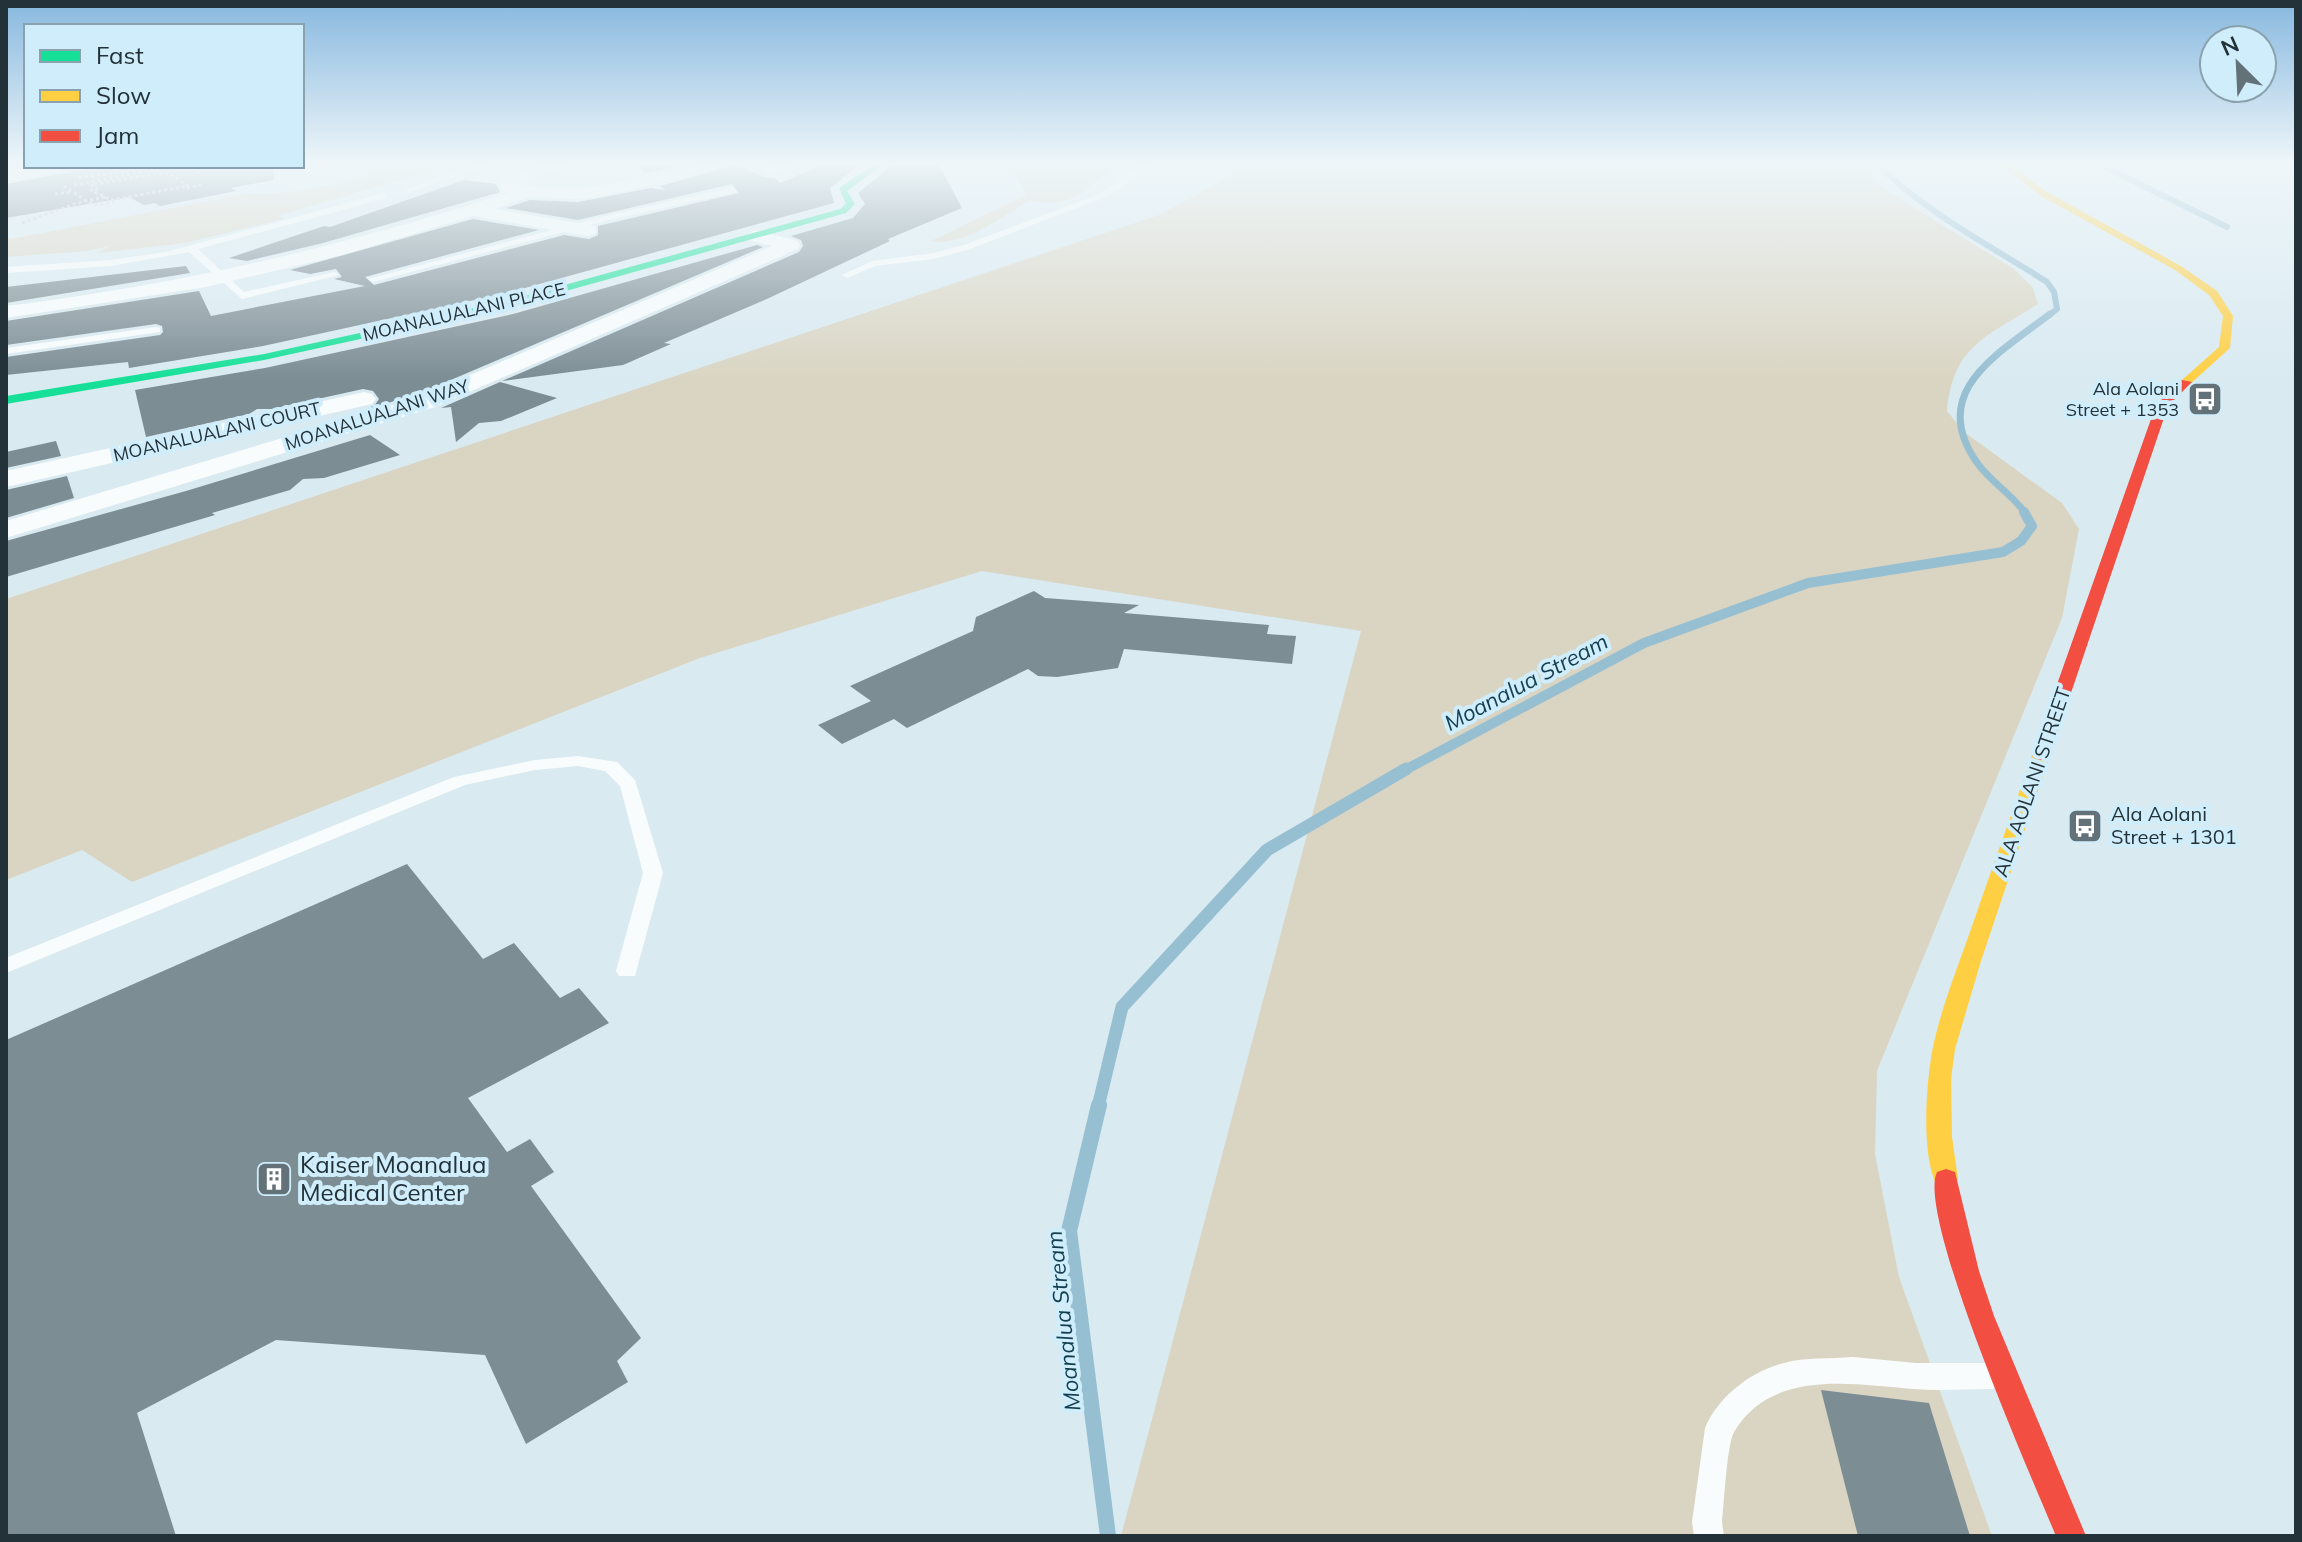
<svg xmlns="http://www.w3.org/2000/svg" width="2302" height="1542" viewBox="0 0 2302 1542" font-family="Mulish,sans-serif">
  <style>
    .green { fill: #dad5c3 }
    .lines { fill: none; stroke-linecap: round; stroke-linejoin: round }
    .stream-far4 { stroke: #97bfd2; stroke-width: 6 }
    .stream-far3 { stroke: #97bfd2; stroke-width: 7 }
    .stream-far2 { stroke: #97bfd2; stroke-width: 10 }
    .stream-far1 { stroke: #97bfd2; stroke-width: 13 }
    .stream { stroke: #97bfd2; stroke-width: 16 }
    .building { fill: #7c8d94 }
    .path { stroke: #c6cbcd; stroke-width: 3; stroke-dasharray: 3 3; stroke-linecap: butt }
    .lane { fill: #f9fcfd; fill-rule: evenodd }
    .street { fill: #f9fcfd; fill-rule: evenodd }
    .fast { fill: #16e098; fill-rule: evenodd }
    .slow { fill: #ffcf43; fill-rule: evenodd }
    .jam { fill: #f24e42; fill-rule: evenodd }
    .labels { text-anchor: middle; stroke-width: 8; stroke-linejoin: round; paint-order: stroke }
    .far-street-label { font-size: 18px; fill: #233238; stroke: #cfedfb }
    .far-poi-label { font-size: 18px; fill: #233238; stroke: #cfedfb; text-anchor: end }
    .street-label { font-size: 20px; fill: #233238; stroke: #cfedfb }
    .poi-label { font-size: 20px; fill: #233238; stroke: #cfedfb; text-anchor: start }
    .water-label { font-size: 22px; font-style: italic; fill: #123e4f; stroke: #cfedfb }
    .near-poi-label { font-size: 24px; fill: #233238; stroke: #cfedfb; text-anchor: start }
  </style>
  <rect width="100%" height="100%" fill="#d9eaf1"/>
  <g class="green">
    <path d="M403,163h55l-181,53 7,3 -99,24 -87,10 12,-7 -23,5 -81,6v-20l5,2 238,-46c52,3 105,-12 154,-30z"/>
    <path d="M1015,163h97l-2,7c-28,22 -42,40 -81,30 -26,17 -65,47 -98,41l95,-46 -14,-28z"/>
    <path d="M1254,163h603l30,28 127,78 19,19 5,16c-50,32 -85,41 -91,107l17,21 98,71 17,26 -17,89 -185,453 -2,83 24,123 93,259h-871l240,-905 -379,-60 -282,87 -568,224 -50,-32 -76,30v-281l1153,-384z"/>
  </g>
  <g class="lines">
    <g class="stream-far4">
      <path d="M1876,163c49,49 113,82 171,119l7,10 3,17 -9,7"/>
      <polyline points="2097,163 2227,227"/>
    </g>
    <path class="stream-far3" d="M2026,514c-13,-19 -34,-31 -48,-50 -52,-72 20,-110 72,-150"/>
    <polyline class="stream-far2" points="1403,771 1644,643 1808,583 2003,552 2021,541 2032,526 2024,512"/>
    <polyline class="stream-far1" points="1098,1107 1122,1007 1267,850 1406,769"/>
    <polyline class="stream" points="1099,1105 1069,1231 1108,1536"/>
  </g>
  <g class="building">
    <polygon points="634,163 695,163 645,173"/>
    <polygon points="827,163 862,163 830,188 834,203 507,293 263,346 129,368 128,362 6,375 6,357 160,335 163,332 162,326 156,324 6,345 6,321 199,291 211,316 365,286 334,279 342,277 336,269 310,274 290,270 473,219 539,230 365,277 374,285 564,235 589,239 598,235 598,226 739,193 732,184 578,220 506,208 530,200 578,202 651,188 665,190 660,186 736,165 764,177 775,178 780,183"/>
    <polygon points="895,163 938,163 962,208 888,239 890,241 769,298 664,343 671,344 623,365 502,381 799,252 803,246 801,240 791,236 853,218 865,204 858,193"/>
    <polygon points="103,166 273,166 274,180 231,188 236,191 160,206 155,203 144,205 129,197 6,218 6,184"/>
    <polygon points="464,180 496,184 500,192 323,243 247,261 229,258 324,226 330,227"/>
    <polygon points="757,245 763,247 418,394 371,408 367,408 374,406 379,399 373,391 363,389 272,409 257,409 249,414 146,437 135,390 265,368 513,314"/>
    <polygon points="186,266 190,273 6,303 6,287"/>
    <polygon points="500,382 557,398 501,421 479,423 456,442 451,407 441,408"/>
    <polygon points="370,435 400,455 324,478 303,479 290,490 212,513 215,515 6,577 6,541 186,491"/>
    <polygon points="56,441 61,456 6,468 6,452"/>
    <polygon points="67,476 74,498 6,518 6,490"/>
    <polygon points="1034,591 1045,598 1139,605 1124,613 1269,625 1267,634 1296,636 1292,664 1124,649 1118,668 1057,677 1038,676 1028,669 907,728 894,719 842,744 818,725 871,701 850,686 973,631 976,617"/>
    <polygon points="407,864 483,959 514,943 560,998 579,988 609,1023 468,1098 507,1152 530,1139 554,1172 531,1186 641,1338 617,1361 628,1382 526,1444 485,1355 276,1340 137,1413 176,1536 6,1536 6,1040"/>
    <polygon points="1821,1390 1929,1403 1970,1536 1858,1536"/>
  </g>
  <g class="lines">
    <g class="path">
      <polyline points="186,166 199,173"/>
      <polyline points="285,166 289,168"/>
      <polygon points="159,173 170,174 188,186 111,200 91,190 97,189 91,185"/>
      <polyline points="79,178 147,168"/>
      <polyline points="74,185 175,166"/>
      <polyline points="64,186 93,205 115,202"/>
      <polyline points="187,188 202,185"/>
      <polyline points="55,194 70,192"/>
      <polyline points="22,223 77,203 106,197"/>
    </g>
    <g class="lane">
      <polygon points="480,163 493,163 411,192 404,190"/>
      <polygon points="522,163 538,163 550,168 546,170"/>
      <polygon points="1143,163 1152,163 1138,177 1108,196 970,249 934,259 875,266 847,278 842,275 872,261 934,253 964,245 1102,193"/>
      <polygon points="733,187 736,192 609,220 373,282 368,279 605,216"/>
      <polygon points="384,193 387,198 198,249 244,292 334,272 339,275 242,299 189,252 111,266 6,273 6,267 111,260 166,252"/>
      <polygon points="156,327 160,328 160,332 6,354 6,348"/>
      <polygon points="578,756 617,762 635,780 663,873 635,976 619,976 616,971 643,873 620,786 605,771 578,766 535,770 465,785 6,973 6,958 454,777 535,760"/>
      <path d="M1853,1357l63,6h76l10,4 4,9 -4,9 -10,4c-26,0 -53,2 -79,0 -62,-5 -142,-20 -179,43 -7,12 -10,71 -12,90l2,14h-30l-2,-14 13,-94c13,-31 46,-57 79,-65 21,-6 47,-4 69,-6z"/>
    </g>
    <g class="street">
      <path d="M547,163h25l-53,21c73,18 143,-21 215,-21l-106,28 -50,8 -48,-2 -36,12 101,17 2,4 -2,4 -7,2 -115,-20 -131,39 -136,32 -200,31v-12c173,-21 339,-60 504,-114l-7,-1 -4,-8 2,-4z"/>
      <polygon points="773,163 797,163 776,174 764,174 762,170"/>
      <polygon points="33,166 67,166 59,171 6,181 6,171"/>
      <polygon points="755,230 798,241 800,245 798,249 435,407 6,538 6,521 419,397 772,246 748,240 746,236"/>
      <polygon points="364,392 372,394 376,399 372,404 6,487 6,471"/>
    </g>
    <polygon class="fast" points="876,163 886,163 847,191 855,204 846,213 512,306 264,360 6,404 6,396 264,354 510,300 840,209 846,204 839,188"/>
    <g class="slow">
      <polygon points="1998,163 2008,163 2047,192 2181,266 2217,291 2233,316 2230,348 2190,384 2182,384 2182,380 2219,347 2223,316 2209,295 2175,270 2041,196"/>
      <path d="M2041,750l9,5 -69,206 -26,88 -4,30 1,58 6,42 -3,7 -9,3 -9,-3c-16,-31 -11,-99 -5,-134 8,-41 25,-83 39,-123 20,-58 41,-116 61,-174z"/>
    </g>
    <g class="jam">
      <polygon points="2182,380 2192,382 2168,406 2050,755 2041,760 2035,759 2032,755 2156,405"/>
      <path d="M1946,1169l9,3 24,99 15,45 92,220h-30c-23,-55 -140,-321 -119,-364z"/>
    </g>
  </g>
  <linearGradient id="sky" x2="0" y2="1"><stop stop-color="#87b8df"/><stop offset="0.43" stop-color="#eef6f9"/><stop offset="1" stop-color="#eef6f9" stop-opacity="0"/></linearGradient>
  <rect width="2302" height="379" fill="url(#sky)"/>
  <defs>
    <g id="bus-square" transform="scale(1.8)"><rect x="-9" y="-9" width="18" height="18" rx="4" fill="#637279" stroke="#cfedfb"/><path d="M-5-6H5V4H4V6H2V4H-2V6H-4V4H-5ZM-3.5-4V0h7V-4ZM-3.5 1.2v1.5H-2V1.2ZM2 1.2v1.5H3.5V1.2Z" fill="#fff"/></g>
    <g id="building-square" transform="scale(1.8)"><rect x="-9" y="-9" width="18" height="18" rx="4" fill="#637279" stroke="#cfedfb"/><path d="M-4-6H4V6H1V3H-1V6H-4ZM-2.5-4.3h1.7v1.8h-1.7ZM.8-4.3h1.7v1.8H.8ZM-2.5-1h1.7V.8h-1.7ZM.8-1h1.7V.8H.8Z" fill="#fff"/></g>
  </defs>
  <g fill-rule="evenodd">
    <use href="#bus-square" x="2205" y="399"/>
    <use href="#bus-square" x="2085" y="826"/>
    <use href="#building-square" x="274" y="1179"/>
  </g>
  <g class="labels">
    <g class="far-street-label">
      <text transform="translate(464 312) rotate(-13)" y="6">MOANALUALANI PLACE</text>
      <text transform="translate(377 415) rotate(-18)" y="6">MOANALUALANI WAY</text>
      <text transform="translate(217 432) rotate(-13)" y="6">MOANALUALANI COURT</text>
    </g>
    <g class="far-poi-label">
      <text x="2179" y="395">Ala Aolani<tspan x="2179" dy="21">Street + 1353</tspan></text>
    </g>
    <g class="street-label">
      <text transform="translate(2032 782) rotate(-71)" y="7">ALA AOLANI STREET</text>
    </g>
    <g class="poi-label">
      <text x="2111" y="821">Ala Aolani<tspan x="2111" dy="23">Street + 1301</tspan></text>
    </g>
    <g class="water-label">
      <text transform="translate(1526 682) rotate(-28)" y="8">Moanalua Stream</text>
      <text transform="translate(1063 1321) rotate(-96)" y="8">Moanalua Stream</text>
    </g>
    <g class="near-poi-label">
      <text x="300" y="1173">Kaiser Moanalua<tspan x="300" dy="28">Medical Center</tspan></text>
    </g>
  </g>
  <rect width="2302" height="1542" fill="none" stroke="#233238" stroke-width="16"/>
  <rect x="24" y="24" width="280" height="144" fill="#cfedfb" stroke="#8aa2ad" stroke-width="2"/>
  <rect x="40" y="50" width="40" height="12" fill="#16e098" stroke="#8aa2ad" stroke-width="2"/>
  <text x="96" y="64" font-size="24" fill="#233238">Fast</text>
  <rect x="40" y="90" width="40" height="12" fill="#ffcf43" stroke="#8aa2ad" stroke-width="2"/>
  <text x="96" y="104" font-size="24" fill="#233238">Slow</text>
  <rect x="40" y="130" width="40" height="12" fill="#f24e42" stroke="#8aa2ad" stroke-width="2"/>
  <text x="96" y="144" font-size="24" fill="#233238">Jam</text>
  <g transform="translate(2238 64) rotate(336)"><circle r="38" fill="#cfedfb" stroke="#8aa2ad" stroke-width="2"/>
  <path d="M0-6L14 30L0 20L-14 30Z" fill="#637279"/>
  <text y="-12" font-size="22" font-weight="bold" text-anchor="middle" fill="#233238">N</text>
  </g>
</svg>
